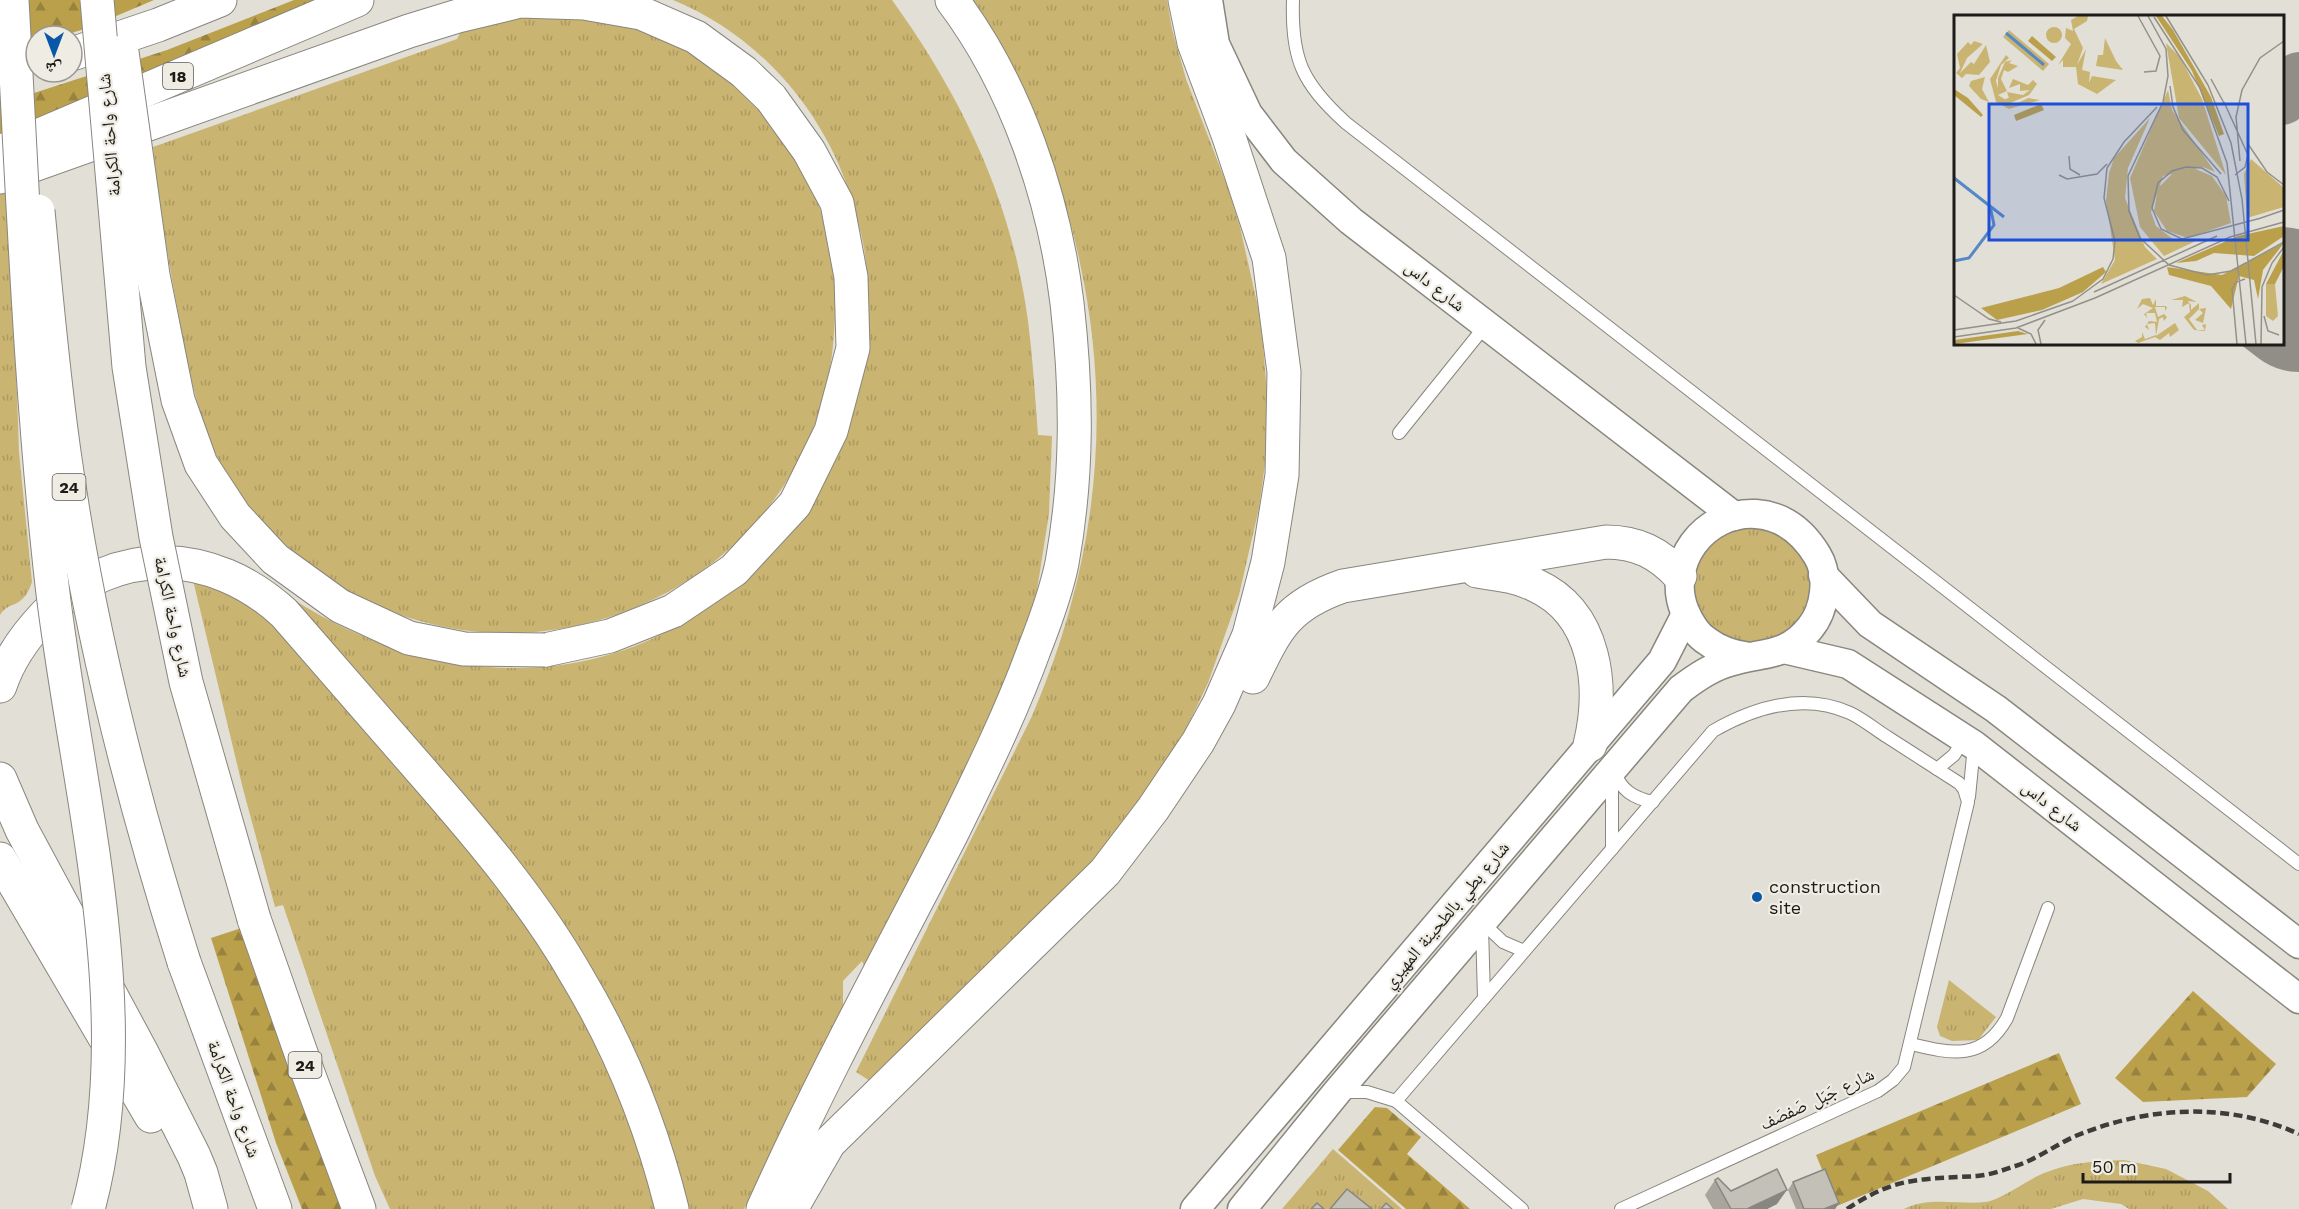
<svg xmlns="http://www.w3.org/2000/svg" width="2299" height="1209" viewBox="0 0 2299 1209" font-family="'Work Sans','Noto Naskh Arabic',sans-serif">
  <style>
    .grass { fill: url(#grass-tufts) }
    .forest { fill: url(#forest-firs) }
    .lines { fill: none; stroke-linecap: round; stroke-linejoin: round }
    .taxiway { stroke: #908e87; stroke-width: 52 }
    .runway { stroke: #908e87; stroke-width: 132 }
    .service-casing { stroke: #89867e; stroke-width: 14 }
    .tertiary-casing { stroke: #89867e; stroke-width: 31 }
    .trunk-casing { stroke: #89867e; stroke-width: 35 }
    .service { stroke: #fff; stroke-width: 12 }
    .tertiary { stroke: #fff; stroke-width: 28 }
    .trunk { stroke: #fff; stroke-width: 33 }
    .rail { stroke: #3d3c38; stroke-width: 4.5; stroke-dasharray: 9 4.5; stroke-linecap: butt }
    .trunk-bridge-casing { stroke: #89867e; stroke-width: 35; stroke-linecap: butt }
    .motorway-bridge-casing { stroke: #89867e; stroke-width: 35; stroke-linecap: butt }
    .trunk-bridge { stroke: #fff; stroke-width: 33 }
    .motorway-bridge { stroke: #fff; stroke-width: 33 }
    .wall { fill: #a8a59d }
    .shaded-wall { fill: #888680 }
    .building { fill: #c3c0b7; stroke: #888680; stroke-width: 1.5 }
    .poi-dot { fill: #0958a7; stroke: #efece3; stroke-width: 2 }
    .labels { text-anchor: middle; stroke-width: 4.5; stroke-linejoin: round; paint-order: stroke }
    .shield { fill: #efece3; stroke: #5b5a55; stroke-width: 1.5 }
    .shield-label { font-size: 16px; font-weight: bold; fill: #1c1b18 }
    .street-label { font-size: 18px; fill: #1c1b18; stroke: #efece3 }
    .poi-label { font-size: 18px; fill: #1c1b18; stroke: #efece3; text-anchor: start }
    .inset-river { fill: none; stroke: #5688c6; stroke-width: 3 }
    .inset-road { fill: none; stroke: #93918a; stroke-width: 1.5 }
    .view { fill: #1d4ed8; fill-opacity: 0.15; stroke: #1d4ed8; stroke-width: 3 }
    .inset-edge { fill: none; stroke: #1c1b18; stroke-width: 3 }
  </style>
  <defs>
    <pattern id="grass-tufts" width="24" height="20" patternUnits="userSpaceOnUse" patternTransform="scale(1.5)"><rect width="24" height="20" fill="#cab471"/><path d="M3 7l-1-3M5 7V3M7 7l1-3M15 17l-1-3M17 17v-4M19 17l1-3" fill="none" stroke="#ad9a61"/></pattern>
    <pattern id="forest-firs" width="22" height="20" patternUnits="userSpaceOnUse" patternTransform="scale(1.5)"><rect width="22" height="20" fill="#bba04c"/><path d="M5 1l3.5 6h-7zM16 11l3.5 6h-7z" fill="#97823e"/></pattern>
  </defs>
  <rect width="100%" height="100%" fill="#e2dfd6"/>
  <g class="grass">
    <path d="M673,0h219c70,97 120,201 136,321 5,38 7,76 10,114l14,1 -3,78 -12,76 -10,37 -44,107 -118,234 -3,-7 -19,20v29l-99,199h-56c-20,-93 -58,-183 -110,-263 -28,-44 -63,-85 -96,-126 -60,-76 -124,-149 -189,-221 116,76 268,97 391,23 14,-8 26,-19 39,-28 21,-16 60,-44 72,-69 5,-10 7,-23 10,-34 7,-26 15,-53 22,-79 9,-35 19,-69 28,-103 4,-12 11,-27 11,-40 0,-19 -6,-40 -11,-58 -25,-94 -92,-174 -182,-211z"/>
    <path d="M969,0h198l5,29 14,50 42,109 12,39 18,80 5,37 6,75 -4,45 -6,44 -20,87 -31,88 -40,84 -83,106 -215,208 -14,-9 176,-356c63,-147 82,-296 48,-453 -8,-38 -19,-77 -34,-114 -6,-16 -16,-32 -25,-48 -17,-34 -34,-67 -52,-101z"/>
    <path d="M558,15c19,3 39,4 57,8 80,18 151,77 188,148 5,10 11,20 14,30 19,47 21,103 15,154 -31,236 -307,355 -503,224 -46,-31 -91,-76 -114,-127 -19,-44 -28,-88 -36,-135 -11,-57 -20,-113 -26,-170l304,-108 4,-8 45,-12z"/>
    <path d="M10,190l9,262 13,130c-9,28 -23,18 -32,33v-422z"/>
    <circle cx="1752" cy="586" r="59"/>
    <polygon points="192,576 250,598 491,875 548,958 615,1078 659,1209 390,1209 375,1176 283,905 275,907 243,789"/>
    <polygon points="1949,980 1996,1017 1978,1040 1952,1041 1940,1036 1937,1027"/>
    <polygon points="1333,1149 1402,1209 1282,1209"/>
    <path d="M2124,1160l42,9 42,22 20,18h-99l-8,-5 -38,-5 -32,10h-147c24,-13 55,-4 81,-7 17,-2 44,-24 62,-30 25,-10 50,-11 77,-12z"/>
  </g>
  <g class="forest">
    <polygon points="0,0 154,0 88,28 61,36 36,36 36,43 0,54"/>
    <polygon points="294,0 348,0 0,145 0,104 167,50"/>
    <polygon points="260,922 354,1209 302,1209 276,1143 211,938"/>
    <polygon points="2193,991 2276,1064 2247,1097 2143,1102 2115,1078"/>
    <polygon points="2059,1053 2081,1104 1837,1206 1816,1155"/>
    <polygon points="1375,1107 1387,1108 1421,1137 1407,1154 1470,1209 1406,1209 1338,1150"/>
  </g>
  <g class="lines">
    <g class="taxiway">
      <polyline points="2282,99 2299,78"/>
      <polyline points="2282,285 2291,299"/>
    </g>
    <polyline class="runway" points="2282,293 2299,306"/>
    <g class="service-casing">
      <g id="service">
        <path d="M1293,0c-2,59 9,83 53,123l953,741"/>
        <polyline points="1399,433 1486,325"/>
        <polyline points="1937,769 1954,755 1964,739"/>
        <path d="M1614,771c7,19 19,27 39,31"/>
        <polyline points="1969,797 1974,746"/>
        <polyline points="1612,849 1612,778"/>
        <polyline points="1482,922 1503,942 1524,951"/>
        <polyline points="1482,927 1484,998"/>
        <path d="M1911,1044c41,10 72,17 96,-26l41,-110"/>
        <polyline points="1341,1092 1367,1092 1396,1101"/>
        <path d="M1522,1209l-126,-108 317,-370c42,-24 90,-39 137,-18 13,6 26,17 39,25 23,15 47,30 70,45l5,6 4,13 -64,265 -11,13 -15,11 -257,118"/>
      </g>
    </g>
    <g class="tertiary-casing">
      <g id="tertiary">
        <polyline points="1208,0 1215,44 1248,114 1284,161 1351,221 1734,516"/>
        <polyline points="1823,575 1870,624 1996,709 2299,944"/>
        <polyline points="1784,649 1848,664 1974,745 2299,999"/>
        <polyline points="1195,1209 1662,661 1686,614"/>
        <path d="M1242,1209l95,-117 344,-403c16,-12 32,-23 52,-28 31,-9 54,-4 77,-33 15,-18 20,-52 7,-73 -14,-23 -33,-39 -61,-41 -52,-3 -91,49 -71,98 5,11 12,23 22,29 13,10 26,13 42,16"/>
      </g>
    </g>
    <g class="trunk-casing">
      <g id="trunk">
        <polyline points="72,54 158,25 220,0"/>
        <polyline points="0,152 357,0"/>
        <polyline points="0,177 409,31 458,16 520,1 584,3 641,13 696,37 744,72 771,98 809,151 837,203 851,277 853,348 831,431 795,504 734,570 673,611 610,636 545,650"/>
        <path d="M1477,571c20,3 40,5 58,14 62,28 69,102 55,160"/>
        <path d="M1253,677c24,-50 35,-72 90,-91l263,-44c31,0 53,11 74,34"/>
        <path d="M0,686c9,-28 26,-51 46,-72 70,-71 167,-66 238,-1 47,54 94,108 141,162 55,63 111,129 153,203 43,72 74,150 94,231"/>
        <polyline points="0,779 22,830 141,1051 194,1156 201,1173 211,1209"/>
        <polyline points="0,859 151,1116"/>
        <polyline points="254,919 308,1073 359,1209"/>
        <polyline points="184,962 275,1209"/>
        <path d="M763,1209c57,-127 124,-250 188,-374 30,-61 60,-122 83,-185 11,-28 22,-57 28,-87 16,-88 15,-172 5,-260 -13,-106 -51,-218 -115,-303"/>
        <polyline points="791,1209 829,1143 1105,872 1153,809 1198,742 1219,704 1249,635 1268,562 1282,475 1284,372 1269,258 1229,137 1194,43 1185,0"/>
      </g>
    </g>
    <use href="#service" class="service"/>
    <use href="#tertiary" class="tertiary"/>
    <use href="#trunk" class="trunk"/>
    <path class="rail" d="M1847,1209c15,-10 31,-19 48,-24 27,-8 55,-7 82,-9 12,-1 24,-5 35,-9 23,-6 44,-23 66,-32 72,-29 150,-33 221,-1"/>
    <g class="trunk-bridge-casing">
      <g id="trunk-bridge">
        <polyline points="97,0 129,367 156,537 186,682 254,919"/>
        <polyline points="122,52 153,275 178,400 201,464 235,516 275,559 340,606 409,638 464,649 545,650"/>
        <path d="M38,211c8,83 15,166 27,248 24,171 67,339 119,503"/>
      </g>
    </g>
    <g class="motorway-bridge-casing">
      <path id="motorway-bridge" d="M12,0c11,195 18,391 40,585 23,200 90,426 36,624"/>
    </g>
    <use href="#trunk-bridge" class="trunk-bridge"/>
    <use href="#motorway-bridge" class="motorway-bridge"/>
  </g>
  <g class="wall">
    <polygon points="1715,1180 1731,1191 1777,1204 1767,1209 1713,1209 1705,1195"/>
    <polygon points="1793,1182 1839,1203 1835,1209 1796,1209 1788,1190"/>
  </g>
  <g class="shaded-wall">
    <polygon points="1787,1190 1777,1204 1767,1209 1748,1209"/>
    <polygon points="1839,1203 1835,1209 1824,1209"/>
  </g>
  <g class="building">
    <polygon points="1777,1169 1787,1190 1749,1208 1750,1209 1731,1209 1715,1180 1718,1178 1731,1191"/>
    <polygon points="1825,1169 1839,1203 1824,1209 1804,1209 1793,1182"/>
    <polygon points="1347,1189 1372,1209 1330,1209"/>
    <polygon points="1317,1203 1324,1209 1311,1209"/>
    <polygon points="1386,1203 1393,1209 1381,1209"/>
  </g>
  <circle class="poi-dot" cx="1757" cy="897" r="6"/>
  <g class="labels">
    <g class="shield">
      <rect x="163" y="63" width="30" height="26" rx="4.5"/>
      <rect x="52.5" y="474" width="33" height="26" rx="4.5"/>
      <rect x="288.5" y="1052" width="33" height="26" rx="4.5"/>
    </g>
    <g class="shield-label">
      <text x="178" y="82">18</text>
      <text x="69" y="493">24</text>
      <text x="305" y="1071">24</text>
    </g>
    <g class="street-label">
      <text transform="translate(109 135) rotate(-95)" y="6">شارع واحة الكرامة</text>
      <text transform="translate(1435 286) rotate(38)" y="6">شارع داس</text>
      <text transform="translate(173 617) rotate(78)" y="6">شارع واحة الكرامة</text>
      <text transform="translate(2052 806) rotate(38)" y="6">شارع داس</text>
      <text transform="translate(1446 915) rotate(-50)" y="6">شارع بطي بالطحينة المهيري</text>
      <text transform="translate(234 1099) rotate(70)" y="6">شارع واحة الكرامة</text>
      <text transform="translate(1817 1099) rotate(-25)" y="6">شارع جَبَل صَفصَف</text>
    </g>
    <g class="poi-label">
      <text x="1769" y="893">construction<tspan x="1769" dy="21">site</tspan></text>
    </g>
  </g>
  <g transform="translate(1954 15)">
    <rect width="330" height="330" fill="#e2dfd6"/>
    <path d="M124,1h10l-1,5 -13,8 9,19 -6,17 9,-16 -4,21 8,2 -1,11 3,-7 24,4 -19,14 -19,-10 -2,-17h-13v-7l-5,5 13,-21 -6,-6 1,-10 7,3 -2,-11zM92 20a8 8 0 1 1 16 0a8 8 0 1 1-16 0ZM55,15l40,34 -6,7 -40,-34zM151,23l11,23 7,9 -27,-4 2,-11h5zM20,26l9,3 -16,14 -7,15 11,-11 3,2 12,-19 4,17 -11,13 -13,-1 -4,4 -6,-5 4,-5 -3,-14 11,-12 3,3zM212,28l14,14 22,42 24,76 -47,-57zM52,40l3,3 -8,7 -7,22 2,-6 2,7v-10l7,-16 7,-2 -3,3 9,3 -10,6 -4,-2 -3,9 6,12 -9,4 16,10 14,-7 12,2 -31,9 -13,-7 -6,-23zM31,62l-3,12 7,13 -8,-3 -12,-13 2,-5zM59,64l15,6 5,-5 4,4 -8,11 -19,8 -5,-4 4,-1 -2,-6 16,3 7,-5 -10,1v-7l-11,4zM214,75l4,20 43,62 -12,-5 -40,9 -12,36 5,14 18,14h24l-34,16 -24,-29 -10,-49zM196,103l-22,50 -3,30 20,49 12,12 -56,25 14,-24 -9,-59 3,-28 5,-15zM297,144l33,29v19l-37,11 -3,-44zM239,153l19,8 14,20 5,27 -43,15 -21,-7 -13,-20 4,-23 14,-14zM312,269h9l3,32 -5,5 -7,-5zM231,281l12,6 -9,-1 3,4v5l8,-7v6l7,-1 -3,15 -8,-3 8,-7 -4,-4 -10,10 8,11h8l-3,-5 4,-1 -1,7 -11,-1 -10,-13 6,-5 -1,-9 -7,4 1,-7h-12zM196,283l3,7 3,-6v7h10l1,2 -2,3v-4h-10l3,10 6,-3 3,3 -3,4 -1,-4 -4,2 -3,17 19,-13 4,7 -9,7 -1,-4 -9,7 -5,-3 -17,6 -3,-2 7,-4v-5l3,7 11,-4 -1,-12 -8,1 2,6 -4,-3 4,-6 8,1 -2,-9h-9l1,5 -3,-4 9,-6 -10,-4 -6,5 5,-10z" fill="#cab471"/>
    <path d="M202,1h6l11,14 38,67 13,37 -5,2 -27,-65zM78,21l24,21 -4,4 -24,-20zM0,74l14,9 15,17 -2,2 -27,-22zM87,89l3,6 -28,11 -2,-6zM330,211v10l-30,20 -40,-3 -18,8 -20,2 62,-27zM330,228l-21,27 -5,29 -4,-19 -15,-4 -8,33 -20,-23 -42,-11 -2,-8 55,8zM330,235v16l-9,18h-9zM149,252l3,5 -23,20 -41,18 -45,10 -16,-12 78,-20zM64,316l10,3 -74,10v-4z" fill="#bba04c"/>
    <path class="inset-river" d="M52,18l38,32M0,163l50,39M0,246l15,-3 25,-33 -4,-19"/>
    <path class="inset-road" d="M184,1l22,40 -4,15 -12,1M194,1l18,33 2,27 -5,26 -35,74 1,35 11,27 29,27 38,10 24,-4 53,-29M212,1l42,69 23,58 11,56 14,145M200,2l46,71 27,75 19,181M257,64l14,26M216,71l3,21 10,23 38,44M270,87l24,53 -3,12 -10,8M294,129l19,28 17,13M115,141l1,13 10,6M286,146l-4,-44 6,-27 18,-32 24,-17M105,160l8,4 30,-5 10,-10M275,186l-12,-24 -15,-9 -16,-1 -14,4 -14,12 -6,25 9,21 21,10 79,-21M304,204l26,-9M140,277l123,-56M0,280l35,24 12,3M141,283l135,-61 54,-15M119,286l30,-22 10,-20 2,-18 -11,-43 3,-30 17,-26 33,-35M310,301l4,15 11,4M64,313l13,6 5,10M0,315l62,-9 57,-20M0,322l62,-9 79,-30M87,329l-3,-14 7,-10M283,329l-5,-55 4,-7 9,-3M307,329l1,-57 10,-24 12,-16"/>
    <path class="view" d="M35,89h259v136h-259z"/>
    <rect width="330" height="330" class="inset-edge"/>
  </g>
  <g transform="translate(54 54) rotate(180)"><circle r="28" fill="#efece3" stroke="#9b9892" stroke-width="1.5"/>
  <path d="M0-4.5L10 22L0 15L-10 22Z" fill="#0958a7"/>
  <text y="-9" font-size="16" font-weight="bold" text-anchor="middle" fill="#1c1b18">ش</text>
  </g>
  <path d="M2083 1173v9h147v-9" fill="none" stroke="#1c1b18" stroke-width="3"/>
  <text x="2092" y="1173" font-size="18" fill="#1c1b18" stroke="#efece3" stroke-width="4.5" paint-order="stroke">50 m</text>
</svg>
